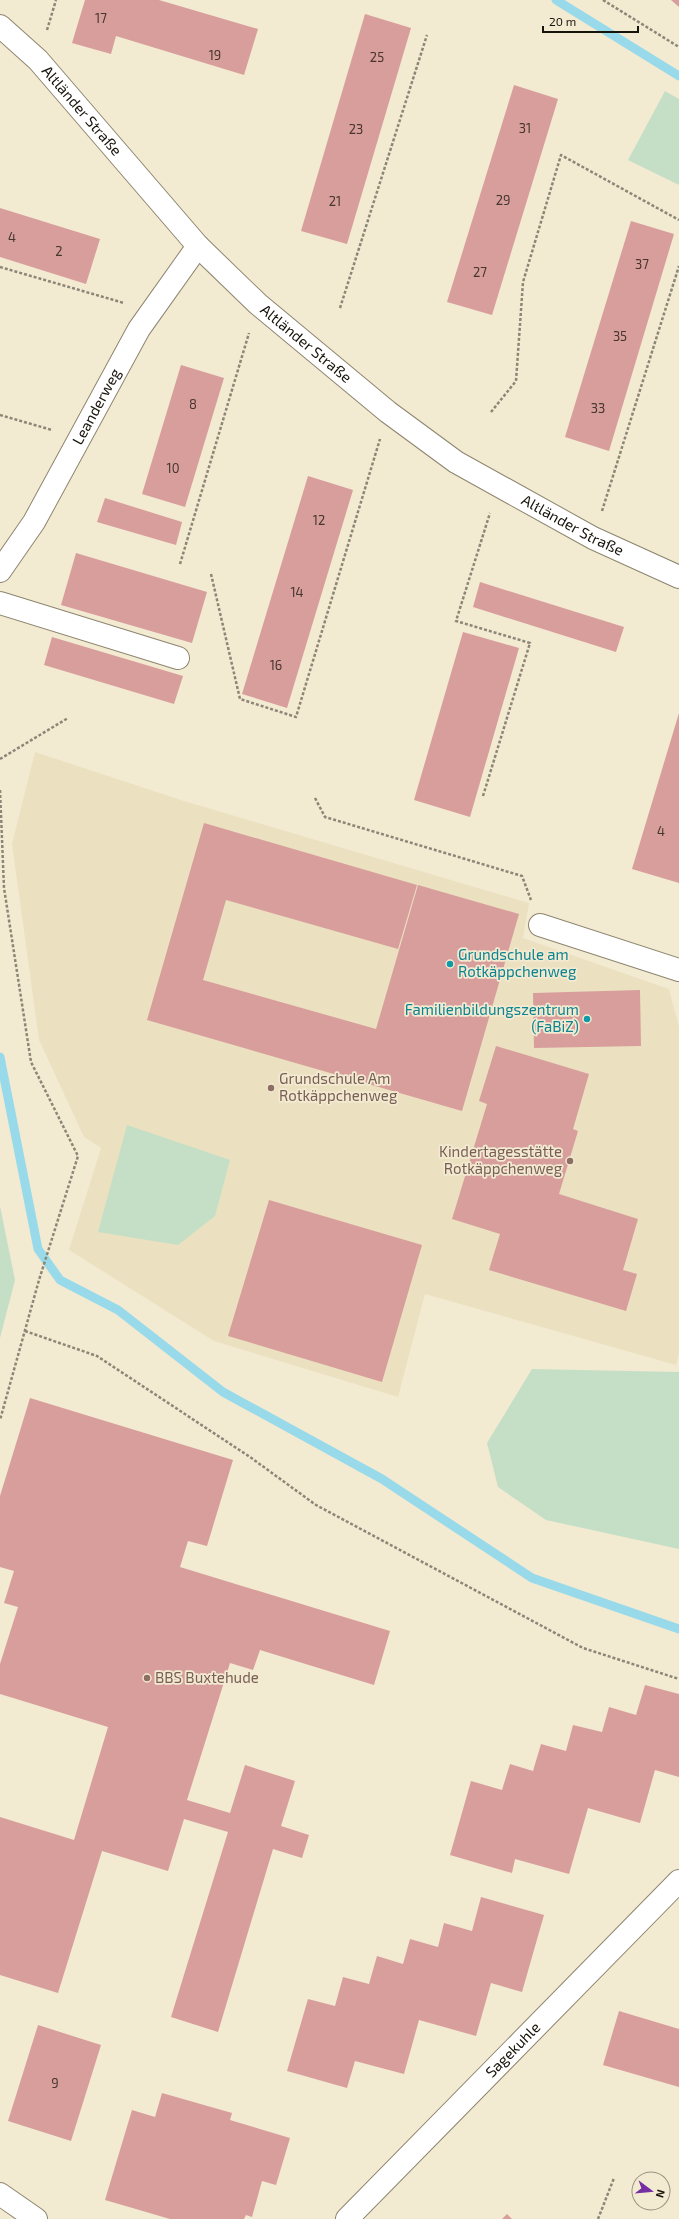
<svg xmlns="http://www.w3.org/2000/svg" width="679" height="2219" viewBox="0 0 679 2219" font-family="'Exo 2',sans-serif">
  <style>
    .built { fill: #ebe0c0 }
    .green { fill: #c5dfc6 }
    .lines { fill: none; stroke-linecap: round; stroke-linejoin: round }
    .stream { stroke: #99daea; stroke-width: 9 }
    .building { fill: #d89e9c }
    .minor-casing { stroke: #8d856f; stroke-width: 24 }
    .path { stroke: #8c8676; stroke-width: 2.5; stroke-dasharray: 3 2; stroke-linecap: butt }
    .minor { stroke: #fff; stroke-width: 22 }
    .culture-dot { fill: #0f9aa8; stroke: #f3ead2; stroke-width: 1.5 }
    .education-dot { fill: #8d6e63; stroke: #f3ead2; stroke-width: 1.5 }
    .labels { text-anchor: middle; stroke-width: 3.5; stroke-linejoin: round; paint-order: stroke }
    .number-label { font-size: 13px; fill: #46362f }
    .street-label { font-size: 15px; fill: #16130b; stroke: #f3ead2 }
    .culture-label { font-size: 15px; fill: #0d838f; stroke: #f3ead2; text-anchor: start }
    .education-label { font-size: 15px; fill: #785e54; stroke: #f3ead2; text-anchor: start }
  </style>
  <rect width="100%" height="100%" fill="#f3ead2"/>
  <polygon class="built" points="35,752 184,801 529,903 523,938 669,989 679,1027 679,1353 676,1365 425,1294 398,1397 214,1341 69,1250 101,1148 84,1137 39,1040 12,844"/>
  <g class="green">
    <polygon points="665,91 679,99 679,185 628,160"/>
    <polygon points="127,1125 230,1160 215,1216 178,1245 98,1232"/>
    <polygon points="0,1206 15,1280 0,1338"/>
    <polygon points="532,1369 679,1372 679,1549 546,1520 498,1487 487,1443"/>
  </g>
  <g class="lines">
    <g class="stream">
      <polyline points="556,0 679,76"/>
      <polyline points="0,1057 38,1249 60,1280 118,1310 223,1392 382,1479 532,1578 679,1629"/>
    </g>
  </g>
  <g class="building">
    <polygon points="85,0 159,0 258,29 244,75 116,36 111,54 72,43"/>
    <polygon points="671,0 679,0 679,7"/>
    <polygon points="365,14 411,28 347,244 301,231"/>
    <polygon points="514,85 558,99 492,315 447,302"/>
    <polygon points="0,208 100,239 86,284 0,257"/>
    <polygon points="631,221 674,234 609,451 565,437"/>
    <polygon points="181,365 224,378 185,507 142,494"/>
    <polygon points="308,476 353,490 287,708 242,694"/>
    <polygon points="105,498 182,522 176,545 97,522"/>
    <polygon points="76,553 207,592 192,643 61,605"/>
    <polygon points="480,582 624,627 616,652 473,607"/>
    <polygon points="463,632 519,648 470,817 414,800"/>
    <polygon points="52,637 183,676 174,704 44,665"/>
    <polygon points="679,713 679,883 632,869"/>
    <polygon points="204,823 417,885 398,949 226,900 203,980 376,1029 418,885 519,914 462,1111 147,1020"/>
    <polygon points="640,990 641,1046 534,1048 533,993"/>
    <polygon points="496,1046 589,1074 573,1129 578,1131 559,1194 638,1219 623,1270 637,1274 626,1311 489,1270 500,1234 452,1219 487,1104 479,1101"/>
    <polygon points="269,1200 422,1245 382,1382 228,1336"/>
    <polygon points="30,1398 233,1460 207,1546 188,1541 180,1567 390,1631 374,1685 260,1650 253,1670 230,1663 187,1800 230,1813 245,1765 295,1781 281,1826 309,1835 302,1858 273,1849 218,2032 171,2017 228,1832 184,1819 168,1871 102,1851 58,1993 0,1975 0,1817 74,1840 108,1727 0,1694 0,1664 18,1607 4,1603 14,1571 0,1567 0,1496"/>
    <polygon points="645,1685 679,1694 679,1777 655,1770 640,1823 588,1808 569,1874 515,1859 512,1873 450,1855 471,1781 502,1790 510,1764 533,1771 541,1744 566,1751 573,1725 602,1732 609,1707 636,1715"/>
    <polygon points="481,1897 544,1915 522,1992 491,1983 476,2036 419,2020 404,2074 355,2061 347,2088 287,2071 308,1999 335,2006 343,1977 369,1984 377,1956 403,1964 410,1939 438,1947 444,1923 472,1931"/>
    <polygon points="619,2011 679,2029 679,2087 603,2065"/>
    <polygon points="38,2025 101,2045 71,2141 8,2121"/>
    <polygon points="162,2093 232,2113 230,2120 290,2138 276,2185 262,2181 252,2217 246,2215 244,2219 170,2219 105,2200 132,2110 155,2117"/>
    <polygon points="507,2214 512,2219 502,2219"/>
  </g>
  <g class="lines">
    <g class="minor-casing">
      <g id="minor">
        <path id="s1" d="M0,26l38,34 160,186 60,58 130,108 68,50 137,76 86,39"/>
        <path id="s2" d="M0,571l34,-49 105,-193 59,-83"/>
        <polyline points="0,603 178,658"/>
        <polyline points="540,925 679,970"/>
        <polyline points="0,2194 36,2219"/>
        <path id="s3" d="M347,2219l332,-338"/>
      </g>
    </g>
    <g class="path">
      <polyline points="603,0 679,47"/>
      <polyline points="47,30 56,0"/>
      <polyline points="0,267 124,303"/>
      <polyline points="340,308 427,35"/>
      <polyline points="491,412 516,381 523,282 561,155 679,220"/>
      <polyline points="0,415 52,430"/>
      <polyline points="602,511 679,266"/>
      <polyline points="180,564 249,333"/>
      <polyline points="211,574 240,699 296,717 380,439"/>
      <polyline points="0,759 68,718"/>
      <polyline points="0,790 4,888 31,1062 78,1156 39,1280 0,1420"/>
      <polyline points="483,796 530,643 456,621 490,513"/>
      <polyline points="315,798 325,817 522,876 531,900"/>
      <polyline points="25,1331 97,1356 250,1457 316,1505 583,1648 679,1679"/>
      <polyline points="598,2219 614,2178"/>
    </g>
    <use href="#minor" class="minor"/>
  </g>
  <g class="culture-dot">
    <circle cx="450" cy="964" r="4"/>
    <circle cx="587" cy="1019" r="4"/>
  </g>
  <g class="education-dot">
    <circle cx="271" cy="1088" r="4"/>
    <circle cx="570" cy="1161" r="4"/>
    <circle cx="147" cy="1678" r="4"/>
  </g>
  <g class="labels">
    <g class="number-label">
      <text x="101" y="23">17</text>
      <text x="215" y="60">19</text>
      <text x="377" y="62">25</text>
      <text x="525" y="133">31</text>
      <text x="356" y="134">23</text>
      <text x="503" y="205">29</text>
      <text x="335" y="206">21</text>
      <text x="12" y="242">4</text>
      <text x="59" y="256">2</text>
      <text x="642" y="269">37</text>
      <text x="480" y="277">27</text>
      <text x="620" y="341">35</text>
      <text x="193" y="409">8</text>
      <text x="598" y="413">33</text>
      <text x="173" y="473">10</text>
      <text x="319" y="525">12</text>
      <text x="297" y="597">14</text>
      <text x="276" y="670">16</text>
      <text x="661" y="836">4</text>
      <text x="55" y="2088">9</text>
    </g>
    <g class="street-label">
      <text dy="5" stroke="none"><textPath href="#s1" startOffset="118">Altländer Straße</textPath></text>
      <text dy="5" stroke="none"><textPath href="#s1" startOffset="442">Altländer Straße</textPath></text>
      <text dy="5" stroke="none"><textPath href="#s2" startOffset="191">Leanderweg</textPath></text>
      <text dy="5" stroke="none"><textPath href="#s1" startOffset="766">Altländer Straße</textPath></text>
      <text dy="5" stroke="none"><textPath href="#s3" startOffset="237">Sagekuhle</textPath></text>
    </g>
    <g class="culture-label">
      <text x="458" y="960">Grundschule am<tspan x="458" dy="17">Rotkäppchenweg</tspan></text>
      <text x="579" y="1015" text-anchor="end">Familienbildungszentrum<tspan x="579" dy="17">(FaBiZ)</tspan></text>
    </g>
    <g class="education-label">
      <text x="279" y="1084">Grundschule Am<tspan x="279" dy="17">Rotkäppchenweg</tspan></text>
      <text x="562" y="1157" text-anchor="end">Kindertagesstätte<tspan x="562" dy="17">Rotkäppchenweg</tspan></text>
      <text x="155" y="1683">BBS Buxtehude</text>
    </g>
  </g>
  <g transform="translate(651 2191) rotate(106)"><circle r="19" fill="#f3ead2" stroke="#9b9482"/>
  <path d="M0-3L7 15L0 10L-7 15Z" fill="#752fa2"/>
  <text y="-6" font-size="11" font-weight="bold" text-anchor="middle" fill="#16130b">N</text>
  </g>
  <path d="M543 26v6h95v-6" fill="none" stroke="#16130b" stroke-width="2"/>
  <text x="549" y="26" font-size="12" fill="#16130b" stroke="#f3ead2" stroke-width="3" paint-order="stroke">20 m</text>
</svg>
